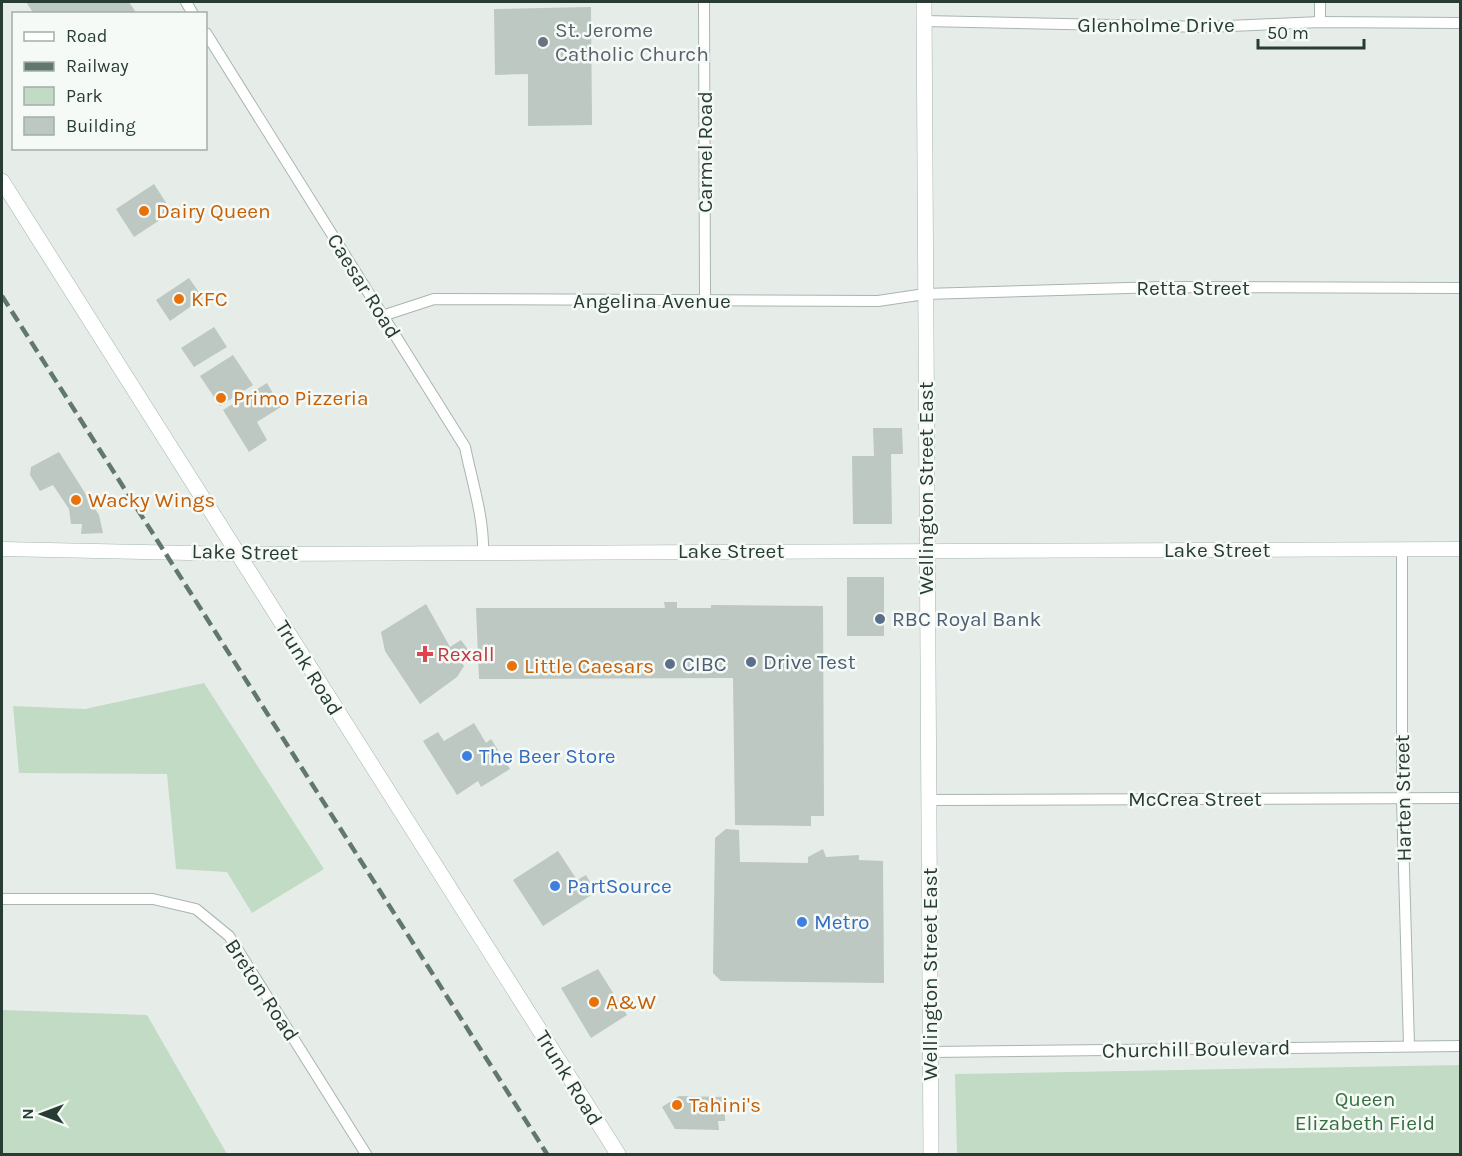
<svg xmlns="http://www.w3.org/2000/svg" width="1462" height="1156" viewBox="0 0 1462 1156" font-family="Karla,sans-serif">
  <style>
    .green { fill: #c2dbc4 }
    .building { fill: #bcc8c1 }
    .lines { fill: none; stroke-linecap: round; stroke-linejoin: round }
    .minor-casing { stroke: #a9b5af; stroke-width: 12 }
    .tertiary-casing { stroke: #a9b5af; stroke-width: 15 }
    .secondary-casing { stroke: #a3b5ab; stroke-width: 16 }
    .minor { stroke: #fff; stroke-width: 10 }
    .tertiary { stroke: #fff; stroke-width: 14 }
    .secondary { stroke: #fff; stroke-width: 15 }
    .rail { stroke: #62786e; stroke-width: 4.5; stroke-dasharray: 12 6; stroke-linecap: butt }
    .worship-dot { fill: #6b7280; stroke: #f6faf7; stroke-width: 2 }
    .food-dot { fill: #e8710a; stroke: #f6faf7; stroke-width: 2 }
    .service-dot { fill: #5c6f8a; stroke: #f6faf7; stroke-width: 2 }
    .health-dot { fill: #e0444e; stroke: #f6faf7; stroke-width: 2 }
    .shop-dot { fill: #3f7fe0; stroke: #f6faf7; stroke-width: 2 }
    .labels { text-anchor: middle; stroke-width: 5; stroke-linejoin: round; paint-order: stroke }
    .street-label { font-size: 21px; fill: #273d33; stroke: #f6faf7 }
    .worship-label { font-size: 21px; fill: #5b616d; stroke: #f6faf7; text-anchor: start }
    .food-label { font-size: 21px; fill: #c56008; stroke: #f6faf7; text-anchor: start }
    .service-label { font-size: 21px; fill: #4e5e75; stroke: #f6faf7; text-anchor: start }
    .health-label { font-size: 21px; fill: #be3a42; stroke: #f6faf7; text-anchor: start }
    .shop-label { font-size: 21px; fill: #366cbe; stroke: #f6faf7; text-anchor: start }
    .park-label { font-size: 21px; fill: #366f41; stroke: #f6faf7 }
  </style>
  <rect width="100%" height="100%" fill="#e6ede9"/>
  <g class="green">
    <polygon points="204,683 324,869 252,913 227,872 176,869 167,774 19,773 13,706 85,709"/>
    <polygon points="2,1010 147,1015 227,1154 2,1154"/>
    <polygon points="1460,1065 1460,1154 957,1154 955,1074"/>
  </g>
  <g class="building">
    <polygon points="26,2 129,2 137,14 34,14"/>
    <polygon points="591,7 592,125 528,126 528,74 495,75 494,9"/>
    <polygon points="154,184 172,212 134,237 116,209"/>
    <polygon points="189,278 203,298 170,321 156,300"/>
    <polygon points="214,327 227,347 194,367 181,348"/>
    <polygon points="233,355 253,385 220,406 200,376"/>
    <polygon points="267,383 281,407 257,422 267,440 249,452 223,410"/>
    <polygon points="873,428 902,428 903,454 891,454 892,524 853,524 852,456 874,456"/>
    <polygon points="59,452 99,515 103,533 81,534 82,524 71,524 69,509 53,485 40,491 30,475 31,467"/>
    <rect x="847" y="577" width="37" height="59"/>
    <polygon points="664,602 677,602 677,608 711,608 711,605 823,606 824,816 811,816 811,826 735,825 733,678 479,679 476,608 665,608"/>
    <polygon points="426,604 450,647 461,640 469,651 458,657 464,666 457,677 420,704 385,651 381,632"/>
    <polygon points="474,723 486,743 491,739 510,769 481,787 478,781 457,795 423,741 438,732 444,741"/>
    <polygon points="726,829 739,830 740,862 808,863 808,857 823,849 826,857 859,855 859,860 883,861 884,983 721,981 713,973 715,838"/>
    <polygon points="558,851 577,880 586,875 596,892 543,926 513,880"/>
    <polygon points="598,969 627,1015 591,1038 561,988"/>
    <polygon points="679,1096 725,1097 725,1121 718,1121 719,1130 675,1129 662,1107"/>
  </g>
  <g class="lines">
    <g class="minor-casing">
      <g id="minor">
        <polyline points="186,2 193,14"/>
        <polyline points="704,2 705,302"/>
        <polyline points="1320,2 1320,22"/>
        <polyline points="924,21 1207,27 1320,22 1460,23"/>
        <path d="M206,33l259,414c7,35 19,70 18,105"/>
        <polyline points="382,316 434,299 878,301 925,294 1162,287 1460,288"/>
        <polyline points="1402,549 1402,799 1409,1046"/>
        <polyline points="929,800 1460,798"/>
        <polyline points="2,899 153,899 196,909 229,936 366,1154"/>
        <polyline points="931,1052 1460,1046"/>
      </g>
    </g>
    <g class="tertiary-casing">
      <polyline id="tertiary" points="2,549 236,554 1460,549"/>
    </g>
    <g class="secondary-casing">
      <g id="secondary">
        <polyline points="924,2 931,1154"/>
        <polyline points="2,181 618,1154"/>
      </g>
    </g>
    <use href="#minor" class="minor"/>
    <use href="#tertiary" class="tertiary"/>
    <use href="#secondary" class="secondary"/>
    <polyline class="rail" points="2,296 547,1154"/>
  </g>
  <circle class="worship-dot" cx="543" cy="42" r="6"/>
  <g class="food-dot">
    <circle cx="144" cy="211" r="6"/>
    <circle cx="179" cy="299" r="6"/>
    <circle cx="221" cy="398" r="6"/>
    <circle cx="76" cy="500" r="6"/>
    <circle cx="512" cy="666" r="6"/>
    <circle cx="594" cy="1002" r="6"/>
    <circle cx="677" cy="1105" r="6"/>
  </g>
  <g class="service-dot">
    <circle cx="880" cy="619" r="6"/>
    <circle cx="751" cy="662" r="6"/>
    <circle cx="670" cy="664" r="6"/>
  </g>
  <path class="health-dot" d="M422 645h6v6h6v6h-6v6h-6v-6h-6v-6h6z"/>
  <g class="shop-dot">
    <circle cx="467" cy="756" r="6"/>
    <circle cx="555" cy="886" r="6"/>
    <circle cx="802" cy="922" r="6"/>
  </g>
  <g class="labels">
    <g class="street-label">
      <text x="1156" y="32">Glenholme Drive</text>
      <text transform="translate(705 152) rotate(-90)" y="7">Carmel Road</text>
      <text transform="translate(364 286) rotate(58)" y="7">Caesar Road</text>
      <text x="1193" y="295">Retta Street</text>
      <text x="652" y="308">Angelina Avenue</text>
      <text transform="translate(926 488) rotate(-90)" y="7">Wellington Street East</text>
      <text x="1217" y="557">Lake Street</text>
      <text x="731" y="558">Lake Street</text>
      <text transform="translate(245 552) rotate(1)" y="7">Lake Street</text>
      <text transform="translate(309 668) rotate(58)" y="7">Trunk Road</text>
      <text transform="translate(1403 798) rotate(-91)" y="7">Harten Street</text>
      <text x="1195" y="806">McCrea Street</text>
      <text transform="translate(930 974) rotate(-90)" y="7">Wellington Street East</text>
      <text transform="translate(262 990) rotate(57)" y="7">Breton Road</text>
      <text transform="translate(1196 1049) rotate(-1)" y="7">Churchill Boulevard</text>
      <text transform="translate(569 1078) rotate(58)" y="7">Trunk Road</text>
    </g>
    <g class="worship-label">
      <text x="555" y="37">St. Jerome<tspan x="555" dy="24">Catholic Church</tspan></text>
    </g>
    <g class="food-label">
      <text x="156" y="218">Dairy Queen</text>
      <text x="191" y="306">KFC</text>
      <text x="233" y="405">Primo Pizzeria</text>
      <text x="88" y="507">Wacky Wings</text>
      <text x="524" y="673">Little Caesars</text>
      <text x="606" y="1009">A&amp;W</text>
      <text x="689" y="1112">Tahini's</text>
    </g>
    <g class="service-label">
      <text x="892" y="626">RBC Royal Bank</text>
      <text x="763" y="669">Drive Test</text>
      <text x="682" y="671">CIBC</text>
    </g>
    <g class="health-label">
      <text x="437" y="661">Rexall</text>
    </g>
    <g class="shop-label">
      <text x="479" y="763">The Beer Store</text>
      <text x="567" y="893">PartSource</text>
      <text x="814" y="929">Metro</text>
    </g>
    <g class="park-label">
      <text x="1365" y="1106">Queen<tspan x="1365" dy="24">Elizabeth Field</tspan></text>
    </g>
  </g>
  <rect width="1462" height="1156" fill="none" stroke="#273d33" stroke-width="6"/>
  <rect x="12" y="12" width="195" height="138" fill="#f6faf7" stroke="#a3aea9" stroke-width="1.5"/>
  <rect x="24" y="32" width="30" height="9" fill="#ffffff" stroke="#a3aea9" stroke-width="1.5"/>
  <text x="66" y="42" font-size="18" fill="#273d33">Road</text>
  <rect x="24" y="62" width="30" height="9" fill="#62786e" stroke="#a3aea9" stroke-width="1.5"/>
  <text x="66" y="72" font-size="18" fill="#273d33">Railway</text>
  <rect x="24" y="87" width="30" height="18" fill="#c2dbc4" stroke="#a3aea9" stroke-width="1.5"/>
  <text x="66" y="102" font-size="18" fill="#273d33">Park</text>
  <rect x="24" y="117" width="30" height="18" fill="#bcc8c1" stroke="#a3aea9" stroke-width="1.5"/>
  <text x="66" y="132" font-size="18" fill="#273d33">Building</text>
  <g transform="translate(42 1114) rotate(270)" stroke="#f6faf7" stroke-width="4.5" paint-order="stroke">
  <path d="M0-4.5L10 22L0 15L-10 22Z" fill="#273d33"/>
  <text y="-9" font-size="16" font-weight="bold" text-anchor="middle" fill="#273d33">N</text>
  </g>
  <path d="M1258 39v9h106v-9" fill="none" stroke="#273d33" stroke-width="3"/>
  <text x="1267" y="39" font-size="18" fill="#273d33" stroke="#f6faf7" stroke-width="4.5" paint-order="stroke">50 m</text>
</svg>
